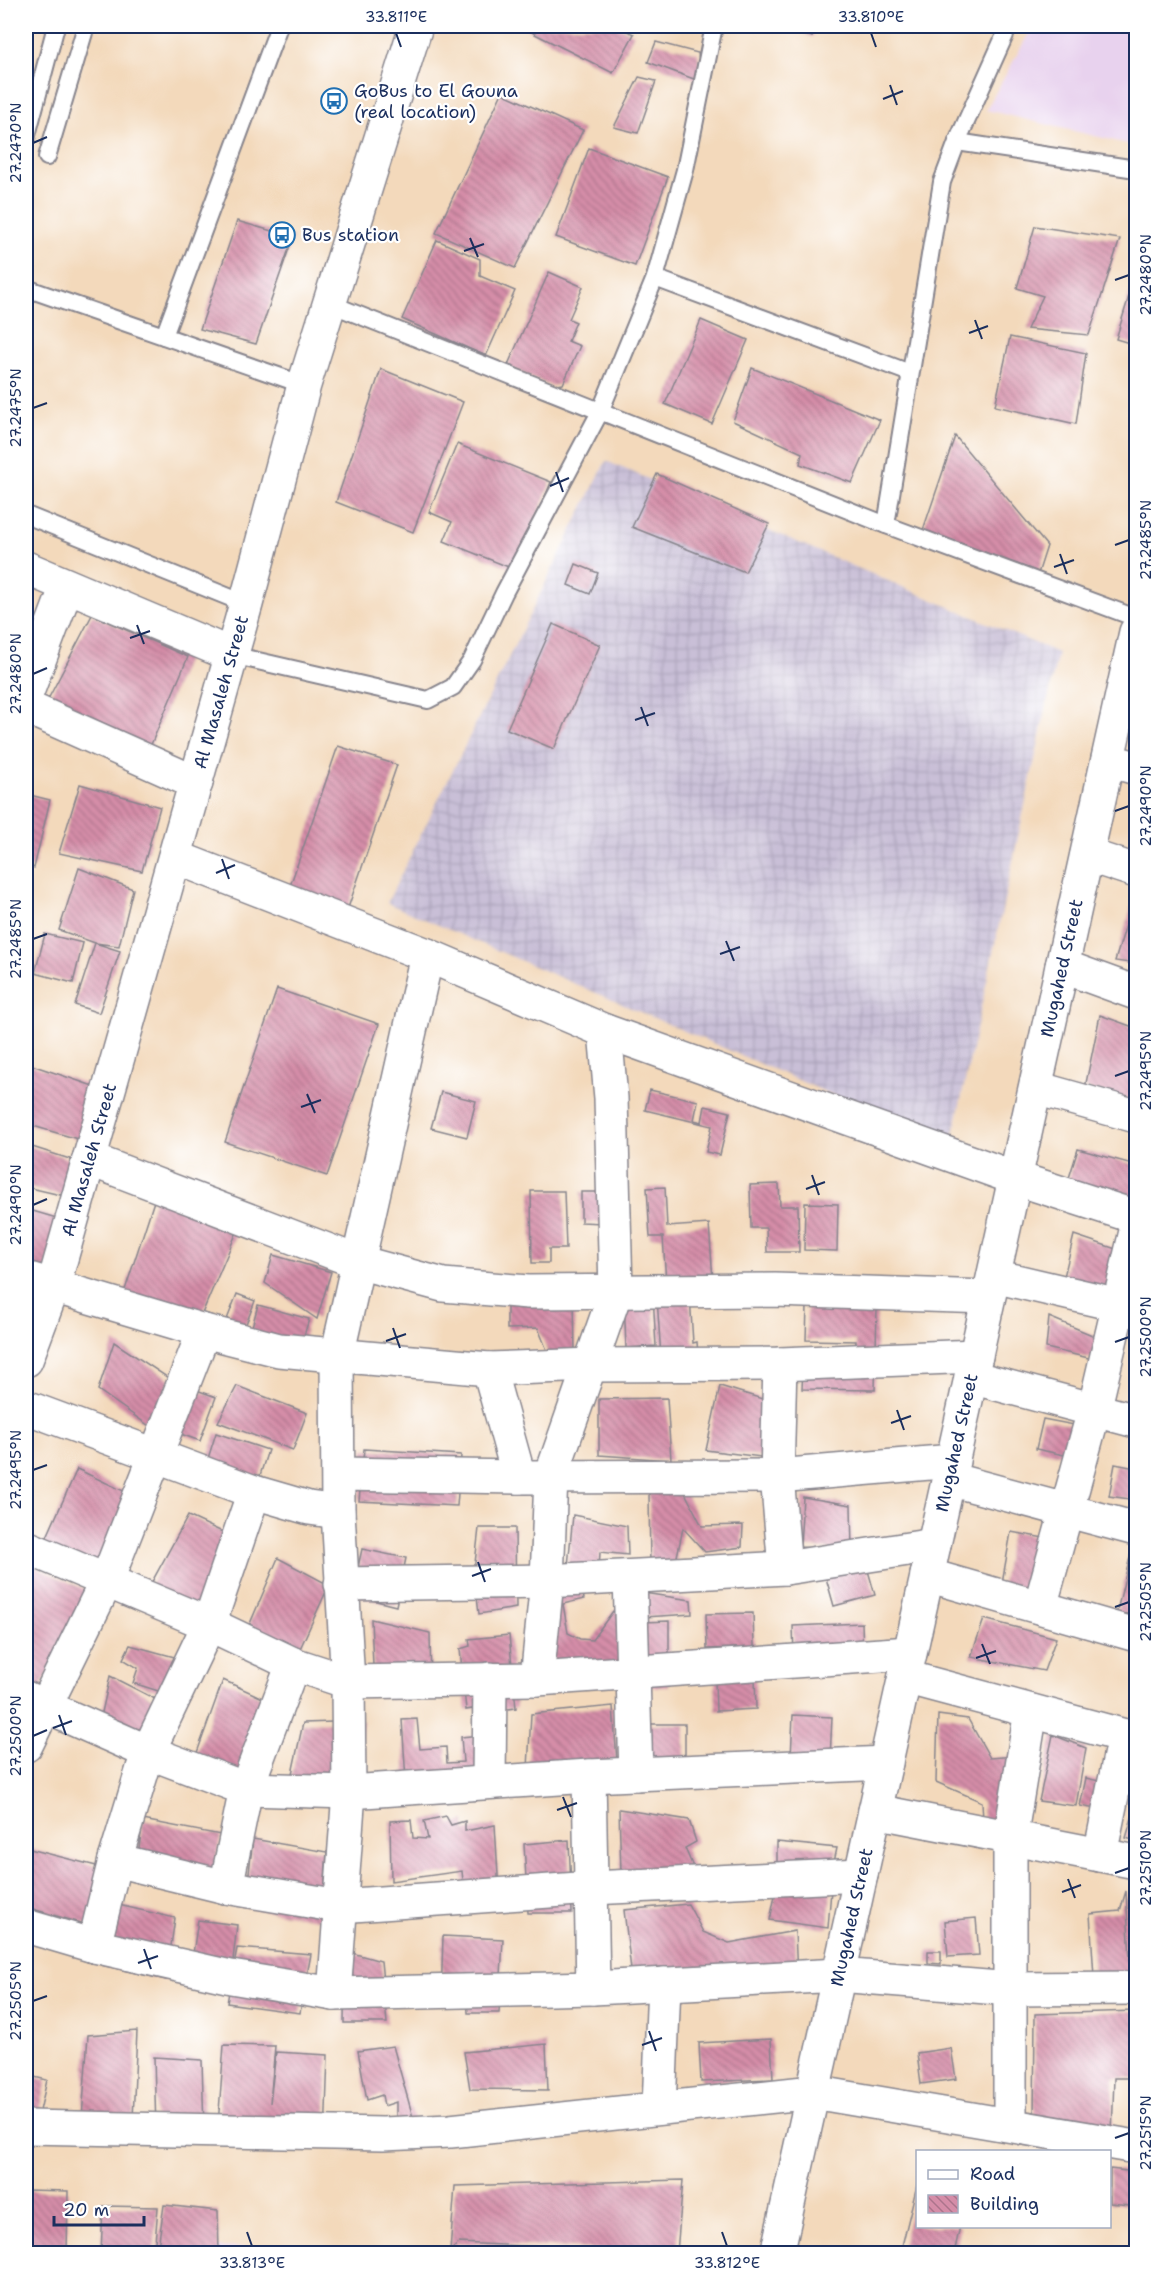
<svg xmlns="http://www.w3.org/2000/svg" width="1162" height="2279" viewBox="0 0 1162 2279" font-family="'Shantell Sans',sans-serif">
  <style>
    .built { fill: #e8d2ee }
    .industrial { fill: url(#industrial-grid) }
    .building { fill: url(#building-back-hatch) }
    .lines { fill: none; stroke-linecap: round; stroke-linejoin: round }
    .lane-casing { stroke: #87848c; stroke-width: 20 }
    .street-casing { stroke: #87848c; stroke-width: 36 }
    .lane { stroke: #fff; stroke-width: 16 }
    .street { stroke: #fff; stroke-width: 33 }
    .ticks { fill: none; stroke: #1b2f5e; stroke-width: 2 }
    .labels { text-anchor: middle; stroke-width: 4.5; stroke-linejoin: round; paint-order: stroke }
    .poi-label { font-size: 18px; fill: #1b2f5e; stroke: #fff; text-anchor: start }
    .street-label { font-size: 18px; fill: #1b2f5e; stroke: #fff }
    .neatline { fill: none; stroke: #1b2f5e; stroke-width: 2 }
    .ticks-label { font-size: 15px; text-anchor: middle; fill: #1b2f5e }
  </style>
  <defs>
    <pattern id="industrial-grid" width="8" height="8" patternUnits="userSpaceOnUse" patternTransform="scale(1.5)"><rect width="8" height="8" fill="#c9bfd7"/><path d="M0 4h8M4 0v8" fill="none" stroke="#aca4bb"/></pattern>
    <pattern id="building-back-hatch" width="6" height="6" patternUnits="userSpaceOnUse" patternTransform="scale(1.5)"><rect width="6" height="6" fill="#d58da8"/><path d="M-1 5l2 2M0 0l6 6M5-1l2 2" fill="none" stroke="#ac748c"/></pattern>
  </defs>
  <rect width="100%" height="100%" fill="#fff"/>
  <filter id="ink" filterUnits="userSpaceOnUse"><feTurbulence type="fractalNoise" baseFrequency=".0167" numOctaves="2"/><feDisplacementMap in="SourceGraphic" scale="12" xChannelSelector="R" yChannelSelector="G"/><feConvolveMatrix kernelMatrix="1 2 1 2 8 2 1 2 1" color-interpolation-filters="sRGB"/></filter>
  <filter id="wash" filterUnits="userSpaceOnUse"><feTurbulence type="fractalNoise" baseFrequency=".008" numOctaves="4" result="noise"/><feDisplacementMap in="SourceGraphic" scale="24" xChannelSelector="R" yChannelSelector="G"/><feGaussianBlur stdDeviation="1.35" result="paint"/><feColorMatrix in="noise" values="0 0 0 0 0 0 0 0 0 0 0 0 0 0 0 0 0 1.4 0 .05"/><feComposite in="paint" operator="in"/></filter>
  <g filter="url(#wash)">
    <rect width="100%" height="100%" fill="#f3d9bb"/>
    <g class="built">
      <polygon points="1033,26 1136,26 1136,146 986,110"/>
      <polygon points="177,2247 647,2253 176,2254"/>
    </g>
    <polygon class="industrial" points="606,461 1058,653 951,1146 387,903"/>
    <g id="blocks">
      <g class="building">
        <polygon points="523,26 616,26 634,34 613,73 535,34"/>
        <polygon points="790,26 818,26 812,37"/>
        <polygon points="656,42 698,53 702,82 648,62"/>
        <polygon points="639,77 656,81 638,133 614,127"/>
        <polygon points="502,93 583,130 515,268 436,233"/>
        <polygon points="589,148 668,177 635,266 556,237"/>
        <polygon points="237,221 293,237 256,344 200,329"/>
        <polygon points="1035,226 1120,239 1089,335 1027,329 1043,296 1017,288"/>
        <polygon points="437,240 480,259 480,276 515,291 486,356 402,319"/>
        <polygon points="549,272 583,287 569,319 576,322 568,341 580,346 563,384 551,386 507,367"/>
        <polygon points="1136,273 1136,345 1116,339"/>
        <polygon points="701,320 748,340 712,424 665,404"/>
        <polygon points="1010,337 1086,353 1076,424 995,406"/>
        <polygon points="752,368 880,420 852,483 800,464 802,453 733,421"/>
        <polygon points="381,369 463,402 413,532 336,502"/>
        <polygon points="955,436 1047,546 1037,577 921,536"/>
        <polygon points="457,444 551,482 516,570 444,541 452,522 429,512"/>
        <polygon points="657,474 769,524 745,572 632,527"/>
        <polygon points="576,564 598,573 590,594 568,585"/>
        <polygon points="26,611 48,621 26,680"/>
        <polygon points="92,615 188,657 150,747 44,707"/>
        <polygon points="553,624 600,645 554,749 507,729"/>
        <polygon points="338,746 397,765 348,908 289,889"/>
        <polygon points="80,784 160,807 142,871 59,853"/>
        <polygon points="26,794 50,800 34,868 26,865"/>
        <polygon points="79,868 133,889 119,946 95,943 120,951 99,1013 75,1005 95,943 59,930"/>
        <polygon points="1136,892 1136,964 1115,961"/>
        <polygon points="45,934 83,943 73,983 35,973"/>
        <polygon points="277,989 379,1024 327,1176 225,1142"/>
        <polygon points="1100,1015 1136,1028 1136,1075 1131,1101 1085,1088"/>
        <polygon points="26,1063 99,1088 88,1142 26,1124"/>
        <polygon points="650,1090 698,1101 694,1120 702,1122 705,1106 730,1112 720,1155 706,1152 712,1126 645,1110"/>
        <polygon points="441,1092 476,1101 467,1137 431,1128"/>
        <polygon points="26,1145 76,1161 65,1196 26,1187"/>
        <polygon points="1078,1149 1136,1165 1136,1202 1065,1191"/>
        <polygon points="779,1184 780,1206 798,1206 799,1252 767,1252 766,1228 751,1228 750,1185"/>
        <polygon points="665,1187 667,1227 709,1224 713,1280 666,1283 663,1237 650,1237 647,1188"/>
        <polygon points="531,1191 564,1191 566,1249 549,1249 549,1263 532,1263"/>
        <polygon points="581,1192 604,1192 603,1223 581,1222"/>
        <polygon points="155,1198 239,1227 201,1316 124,1293"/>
        <polygon points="805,1203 838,1204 837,1251 804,1250"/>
        <polygon points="26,1209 60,1219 46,1271 26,1266"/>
        <polygon points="1074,1235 1125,1252 1115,1296 1063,1281"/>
        <polygon points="273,1255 331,1272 317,1319 265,1283"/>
        <polygon points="237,1294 255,1301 244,1329 226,1322"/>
        <polygon points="653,1295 656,1346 626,1348 624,1296"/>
        <polygon points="690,1296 693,1343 697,1342 698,1354 661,1357 657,1298"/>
        <polygon points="574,1299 575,1354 549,1355 538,1328 507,1329 507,1301"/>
        <polygon points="258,1305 309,1319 300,1349 250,1334"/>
        <polygon points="807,1306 877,1308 875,1390 802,1389 804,1348 855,1368 856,1341 806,1340"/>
        <polygon points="1049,1317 1097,1337 1093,1359 1046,1348"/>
        <polygon points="114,1342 170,1379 155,1430 98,1390"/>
        <polygon points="237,1386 307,1413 293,1450 218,1422"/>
        <polygon points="720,1386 769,1401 769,1458 706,1450"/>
        <polygon points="191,1388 216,1397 200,1441 167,1429"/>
        <polygon points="667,1398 671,1460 599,1455 599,1399"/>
        <polygon points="1043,1419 1085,1427 1078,1458 1036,1449"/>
        <polygon points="216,1433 268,1450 257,1485 205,1468"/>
        <polygon points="364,1449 461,1455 457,1506 359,1501"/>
        <polygon points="1115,1464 1136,1468 1136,1500 1109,1496"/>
        <polygon points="77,1469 130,1494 97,1569 42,1548"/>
        <polygon points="680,1483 702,1526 743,1525 742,1547 705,1552 683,1528 675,1566 650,1567 649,1492"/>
        <polygon points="803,1497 851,1505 852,1551 800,1547"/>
        <polygon points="573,1515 627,1526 628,1555 600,1552 599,1569 568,1566"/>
        <polygon points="188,1516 233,1537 206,1617 147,1591"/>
        <polygon points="479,1528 515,1528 516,1608 479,1614 474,1572"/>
        <polygon points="1011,1532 1050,1539 1038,1601 1000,1594"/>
        <polygon points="362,1549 406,1558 396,1606 352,1595"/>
        <polygon points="1131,1553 1136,1554 1136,1613 1116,1615"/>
        <polygon points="278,1558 329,1585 293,1664 243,1640"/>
        <polygon points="865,1560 875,1595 834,1606 824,1571"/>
        <polygon points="26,1563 91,1592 39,1690 26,1682"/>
        <polygon points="547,1581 582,1587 584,1599 563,1604 568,1633 580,1639 592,1640 613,1611 630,1608 632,1663 550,1670"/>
        <polygon points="643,1593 691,1600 692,1614 645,1617"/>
        <polygon points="753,1613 756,1709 716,1711 715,1680 736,1679 736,1648 707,1649 706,1614"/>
        <polygon points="371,1619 430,1633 431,1689 374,1690"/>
        <polygon points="984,1619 1056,1638 1044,1671 971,1657"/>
        <polygon points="669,1621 669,1687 644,1687 644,1622"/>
        <polygon points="862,1623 863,1654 794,1657 793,1626"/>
        <polygon points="509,1635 516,1708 500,1710 495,1705 466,1710 460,1649 470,1646 469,1639"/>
        <polygon points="130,1645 182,1659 171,1695 133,1683 138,1668 123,1659"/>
        <polygon points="110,1676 167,1705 144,1731 101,1717"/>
        <polygon points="223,1680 278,1705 243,1781 194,1761"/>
        <polygon points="613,1706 617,1762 528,1768 531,1714"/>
        <polygon points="793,1715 832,1717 829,1780 790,1779"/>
        <polygon points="938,1715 968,1719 990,1758 1016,1756 999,1836 983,1820 982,1802 936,1782"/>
        <polygon points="417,1719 420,1749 446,1747 447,1763 463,1762 461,1737 480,1735 483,1773 406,1780 402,1720"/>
        <polygon points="363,1721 349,1792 290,1783 303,1723"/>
        <polygon points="646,1724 685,1724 685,1764 646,1765"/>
        <polygon points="1053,1735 1086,1748 1076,1806 1039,1801"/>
        <polygon points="1086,1778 1112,1784 1106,1811 1080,1806"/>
        <polygon points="1136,1804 1136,1841 1126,1838"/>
        <polygon points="619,1809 689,1820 696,1842 685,1848 693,1867 621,1873"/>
        <polygon points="446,1816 451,1825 465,1821 465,1831 495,1825 500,1909 466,1910 462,1871 391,1881 390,1821 411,1820 413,1838 428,1839 424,1821"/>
        <polygon points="143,1820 221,1835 210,1889 135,1876"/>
        <polygon points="253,1839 327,1852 322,1920 245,1907"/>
        <polygon points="569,1840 572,1913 528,1913 524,1844"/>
        <polygon points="777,1842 837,1848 833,1867 820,1868 777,1862"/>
        <polygon points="26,1848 112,1870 91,1926 26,1907"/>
        <polygon points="777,1886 831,1890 828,1928 770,1920"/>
        <polygon points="1126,1891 1131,1975 1094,1977 1090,1914 1120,1911"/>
        <polygon points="110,1903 175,1918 166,1980 101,1965"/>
        <polygon points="688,1904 703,1932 729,1943 795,1931 797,1977 632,1978 624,1910"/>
        <polygon points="976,1918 979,1955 948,1957 945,1921"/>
        <polygon points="198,1920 237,1925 231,1977 190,1974"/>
        <polygon points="443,1936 503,1939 499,2013 468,2013 467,1995 441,2002"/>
        <polygon points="237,1948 311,1954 300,2013 227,2003"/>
        <polygon points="345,1951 381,1961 387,2023 344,2023"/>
        <polygon points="928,1951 941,1951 941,1964 928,1963"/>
        <polygon points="1136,2011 1136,2078 1114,2078 1112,2134 1034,2121 1035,2014"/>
        <polygon points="137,2031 133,2119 82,2118 88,2035"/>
        <polygon points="771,2039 773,2079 701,2082 699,2043"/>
        <polygon points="546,2044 548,2090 470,2089 464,2052"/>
        <polygon points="224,2045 275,2046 270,2103 276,2052 328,2055 325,2139 218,2125"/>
        <polygon points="393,2046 416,2128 396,2128 396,2102 384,2106 382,2095 367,2100 358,2051"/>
        <polygon points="951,2048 956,2079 921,2084 917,2053"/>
        <polygon points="154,2057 202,2060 204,2131 156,2130"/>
        <polygon points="26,2075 47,2080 32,2146 26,2144"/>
        <polygon points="1110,2169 1135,2172 1130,2205 1110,2203"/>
        <polygon points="683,2180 677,2253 459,2243 450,2251 455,2186"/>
        <polygon points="918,2181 918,2226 960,2226 954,2254 900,2254"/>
        <polygon points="26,2190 68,2191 67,2254 26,2254"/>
        <polygon points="164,2205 218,2211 219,2254 157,2254"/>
        <polygon points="103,2206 158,2207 154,2254 101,2254"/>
      </g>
    </g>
  </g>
  <g filter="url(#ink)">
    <use href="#blocks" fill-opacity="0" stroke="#87848c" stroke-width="1.5"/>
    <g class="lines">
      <g class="lane-casing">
        <g id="lane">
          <polyline points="26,139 56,26"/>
          <polyline points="957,142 1136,169"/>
          <polyline points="47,157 86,26"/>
          <polyline points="655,278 910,373"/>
          <polyline points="26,288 304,385"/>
          <polyline points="331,304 886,525 1136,618"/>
          <polyline points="164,336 279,26"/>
          <polyline points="26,515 246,604"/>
          <polyline points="886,525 942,182 957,142 1009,26"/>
          <polyline points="232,655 428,700 453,687 472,660 504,593 600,412 655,278 685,170 714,26"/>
        </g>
      </g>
      <g class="street-casing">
        <g id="street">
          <polyline points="26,568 232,655"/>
          <polyline points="26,695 67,586"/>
          <polyline points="26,707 196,783"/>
          <polyline points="1108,760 1136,768"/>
          <polyline points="1087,855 1136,871"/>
          <polyline points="175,857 427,955 605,1031 1015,1178 1136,1217"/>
          <polyline points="1062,966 1136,993"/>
          <polyline points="1036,1088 1136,1116"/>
          <polyline points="89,1159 358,1262 443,1285 528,1292 775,1290 988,1297"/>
          <polyline points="994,1276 1136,1309"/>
          <polyline points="26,1278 204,1331 279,1350 489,1369 592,1365 780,1364 976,1356"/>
          <path id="s1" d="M26,1360l27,-73 193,-683 58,-219 112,-359"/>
          <polyline points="780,1364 777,1476 785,1568"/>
          <polyline points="489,1369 519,1477"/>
          <polyline points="971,1377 1136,1421"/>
          <polyline points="26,1407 254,1492 309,1508 338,1512"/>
          <polyline points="339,1474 519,1477 777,1476 953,1461"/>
          <polyline points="949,1479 1136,1529"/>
          <polyline points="254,1492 209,1624 148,1752 115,1860 226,1887 339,1906 592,1888 861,1875"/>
          <polyline points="26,1547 209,1624 293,1664 348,1682 537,1679 910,1653"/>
          <polyline points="927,1575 1136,1635"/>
          <polyline points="630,1577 636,1774"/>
          <polyline points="341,1584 547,1581 785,1568 934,1545"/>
          <polyline points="1040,1607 1094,1411 1136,1231"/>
          <polyline points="905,1677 1136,1739"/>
          <polyline points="537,1679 547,1581 551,1476 616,1291 611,1098 605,1031"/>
          <polyline points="26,1698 148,1752 246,1789 349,1792 589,1776 886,1763"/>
          <polyline points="26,1745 107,1580 204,1331"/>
          <polyline points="589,1776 593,1988"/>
          <polyline points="489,1782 490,1679"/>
          <polyline points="875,1811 1136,1862"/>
          <polyline points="1100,1855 1124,1736"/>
          <polyline points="226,1887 246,1789 293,1664"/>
          <polyline points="26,1926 94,1946 231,1977 334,1994 593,1988 839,1975 1011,1989 1136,1988"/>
          <polyline points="94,1946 115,1860"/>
          <polyline points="334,1994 349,1792 348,1682 338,1512 337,1356 427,955"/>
          <polyline points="659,2108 664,1984"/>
          <polyline points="1010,2124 1010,1839 1031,1711"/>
          <polyline points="26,2127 383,2134 450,2131 813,2092 1136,2147"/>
          <path id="s2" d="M777,2254l359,-1622"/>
        </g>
      </g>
      <use href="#lane" class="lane"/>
      <use href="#street" class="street"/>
    </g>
  </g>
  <path class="ticks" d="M396,33l5,14M871,33l5,14M890,85l7,20M883,99l20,-8M33,143l14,-6M470,238l8,19M464,251l20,-7M1115,280l14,-5M975,320l7,19M969,333l19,-7M33,408l14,-5M556,472l7,20M550,486l19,-8M1115,545l14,-5M1060,554l7,20M1054,567l20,-7M137,625l7,19M130,638l20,-7M33,674l14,-6M641,707l7,19M635,720l20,-7M1115,811l14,-5M222,859l7,20M216,873l19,-8M33,939l14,-5M726,941l8,20M720,954l20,-7M1115,1076l14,-5M307,1094l8,19M301,1107l20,-7M812,1175l7,20M806,1189l19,-7M33,1205l14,-6M393,1328l7,20M386,1341l20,-7M1115,1342l14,-5M897,1410l7,20M891,1423l20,-7M33,1470l14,-5M478,1562l7,20M472,1576l19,-7M1115,1607l14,-5M982,1644l8,20M976,1658l20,-7M59,1715l7,20M53,1728l19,-7M33,1736l14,-6M563,1797l8,20M557,1810l20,-7M1115,1873l14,-5M1068,1879l7,19M1062,1892l19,-7M144,1949l7,20M138,1963l20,-7M33,2001l14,-5M649,2031l7,20M642,2045l20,-7M1115,2138l14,-5M247,2232l5,14M722,2232l5,14"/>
  <defs>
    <g id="bus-ring" transform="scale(1.35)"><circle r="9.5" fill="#fff" stroke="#1f6fb2" stroke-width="1.5"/><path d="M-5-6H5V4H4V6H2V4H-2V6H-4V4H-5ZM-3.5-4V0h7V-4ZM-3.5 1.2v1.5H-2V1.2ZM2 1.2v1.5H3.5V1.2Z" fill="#1f6fb2"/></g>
  </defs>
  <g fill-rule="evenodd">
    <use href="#bus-ring" x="334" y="101"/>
    <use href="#bus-ring" x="282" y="235"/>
  </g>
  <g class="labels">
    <g class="poi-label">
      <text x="354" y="97">GoBus to El Gouna<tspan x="354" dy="21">(real location)</tspan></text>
      <text x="302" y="241">Bus station</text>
    </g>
    <g class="street-label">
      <text dy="6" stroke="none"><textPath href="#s1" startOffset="696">Al Masaleh Street</textPath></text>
      <text dy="6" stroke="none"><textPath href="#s2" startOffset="1317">Mugahed Street</textPath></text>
      <text dy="6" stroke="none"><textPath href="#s1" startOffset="210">Al Masaleh Street</textPath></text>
      <text dy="6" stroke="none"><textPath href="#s2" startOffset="831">Mugahed Street</textPath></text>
      <text dy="6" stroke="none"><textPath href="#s2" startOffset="345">Mugahed Street</textPath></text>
    </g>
  </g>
  <rect width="1162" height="2279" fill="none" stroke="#fff" stroke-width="66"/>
  <rect x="916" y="2150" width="195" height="78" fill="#ffffff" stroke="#a4acbf" stroke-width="1.5"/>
  <rect x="928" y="2170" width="30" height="9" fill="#ffffff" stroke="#a4acbf" stroke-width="1.5"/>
  <text x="970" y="2180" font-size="18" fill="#1b2f5e">Road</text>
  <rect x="928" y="2195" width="30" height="18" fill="url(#building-back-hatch)" stroke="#a4acbf" stroke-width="1.5"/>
  <text x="970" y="2210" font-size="18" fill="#1b2f5e">Building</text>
  <path d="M54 2216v9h90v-9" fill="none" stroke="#1b2f5e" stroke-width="3"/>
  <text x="63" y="2216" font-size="18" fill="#1b2f5e" stroke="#ffffff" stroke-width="4.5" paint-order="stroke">20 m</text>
  <rect x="33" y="33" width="1096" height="2213" class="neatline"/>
  <g class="ticks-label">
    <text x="396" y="22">33.811°E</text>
    <text x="871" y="22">33.810°E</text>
    <text transform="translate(16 143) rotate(-90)" y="5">27.2470°N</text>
    <text transform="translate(1146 275) rotate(-90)" y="5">27.2480°N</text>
    <text transform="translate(16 408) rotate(-90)" y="5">27.2475°N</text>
    <text transform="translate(1146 540) rotate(-90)" y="5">27.2485°N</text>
    <text transform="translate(16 674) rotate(-90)" y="5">27.2480°N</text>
    <text transform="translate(1146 806) rotate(-90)" y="5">27.2490°N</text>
    <text transform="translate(16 939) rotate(-90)" y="5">27.2485°N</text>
    <text transform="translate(1146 1071) rotate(-90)" y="5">27.2495°N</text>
    <text transform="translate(16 1205) rotate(-90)" y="5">27.2490°N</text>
    <text transform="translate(1146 1337) rotate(-90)" y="5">27.2500°N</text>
    <text transform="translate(16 1470) rotate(-90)" y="5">27.2495°N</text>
    <text transform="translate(1146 1602) rotate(-90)" y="5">27.2505°N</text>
    <text transform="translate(16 1736) rotate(-90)" y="5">27.2500°N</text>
    <text transform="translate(1146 1868) rotate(-90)" y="5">27.2510°N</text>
    <text transform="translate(16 2001) rotate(-90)" y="5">27.2505°N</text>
    <text transform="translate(1146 2133) rotate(-90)" y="5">27.2515°N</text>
    <text x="252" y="2268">33.813°E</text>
    <text x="727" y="2268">33.812°E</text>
  </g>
</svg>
